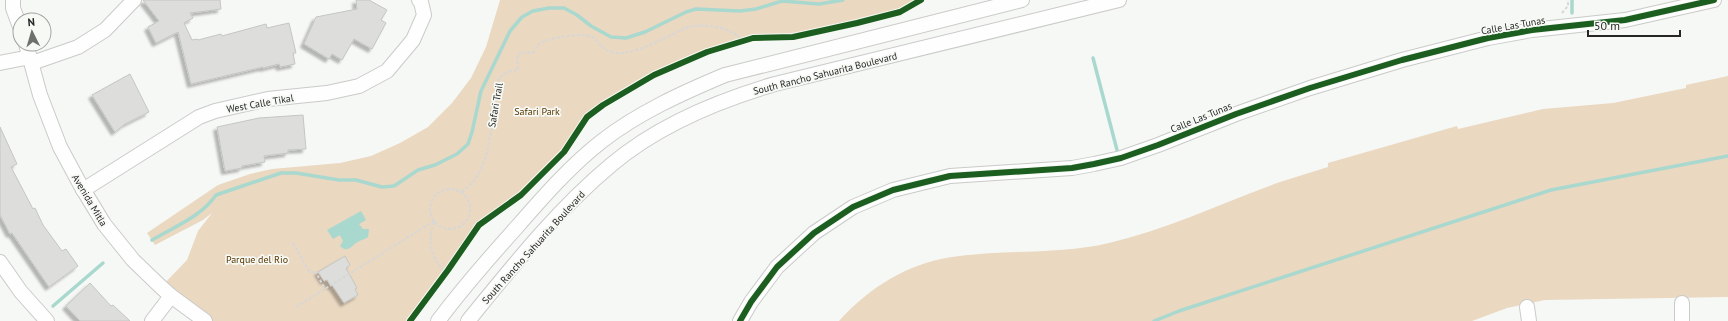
<svg xmlns="http://www.w3.org/2000/svg" width="1728" height="321" viewBox="0 0 1728 321" font-family="'PT Sans',sans-serif">
  <style>
    .green { fill: #ead8c1 }
    .water { fill: #a9d8ce }
    .lines { fill: none; stroke-linecap: round; stroke-linejoin: round }
    .stream { stroke: #a9d8ce; stroke-width: 3.5 }
    .building { fill: #dddedc; stroke: #c4c6c4; filter: url(#shadow) }
    .minor-casing { stroke: #cacbc9; stroke-width: 16 }
    .path { stroke: #d6d7d6; stroke-width: 2; stroke-dasharray: 3 2; stroke-linecap: butt }
    .minor { stroke: #fefefe; stroke-width: 14 }
    .cycleway-casing { stroke: #f6f9f4; stroke-width: 8 }
    .cycleway { stroke: #1b5e20; stroke-width: 6 }
    .labels { text-anchor: middle; stroke-width: 3.5; stroke-linejoin: round; paint-order: stroke }
    .street-label { font-size: 10px; fill: #262725; stroke: #f6f9f4 }
    .park-label { font-size: 10px; fill: #573600; stroke: #f6f9f4 }
  </style>
  <defs>
    <filter id="shadow"><feDropShadow dx="-3.5" dy="3.5" stdDeviation="1" flood-color="#0004"/></filter>
  </defs>
  <rect width="100%" height="100%" fill="#f6f8f5"/>
  <g class="green">
    <polygon points="500,0 921,0 900,12 857,23 793,37 753,38 707,52 654,75 603,105 587,117 564,152 521,195 479,225 448,270 410,321 205,321 161,287 187,260 198,231 212,213 203,220 155,245 147,233 218,185 250,174 272,169 340,163 371,156 400,143 428,127 452,103 471,78 486,47"/>
    <path d="M1728,76v221l-183,3 -38,8 -35,13h-633c27,-30 61,-53 102,-62 55,-11 113,-3 168,-16 59,-14 113,-40 171,-61 16,-5 32,-10 48,-15v-4l129,-37 1,3 85,-20 70,-6 73,-15v-3z"/>
  </g>
  <path class="water" d="M361,211l5,9 -7,4 4,5h6l-1,8c-4,3 -8,3 -12,6 -5,4 -9,10 -16,3l3,-5 -3,-6 -7,4 -6,-9z"/>
  <g class="lines">
    <g class="stream">
      <polyline points="1572,0 1572,13"/>
      <polyline points="1093,58 1117,150"/>
      <path d="M152,240c22,-13 50,-24 64,-45l65,-22h15l43,7h17l26,7 12,-1 24,-16 17,-5 22,-11 11,-10 4,-12 9,-41 29,-60 12,-14 11,-6 16,-3h15l13,7 14,11 20,11 15,1 19,-6 41,-20 10,-3 44,2 16,-2 26,-8 37,3 24,-4"/>
      <polyline points="53,306 103,263"/>
      <polyline points="1154,321 1179,311 1551,190 1728,156"/>
    </g>
  </g>
  <g class="building">
    <polygon points="143,0 220,0 221,9 190,13 193,18 184,23 192,40 197,39 198,40 221,34 222,36 266,24 267,28 289,23 296,53 293,53 295,64 280,67 279,64 263,68 263,67 191,84 178,32 156,43 148,27 159,21"/>
    <polygon points="356,0 369,0 387,10 381,20 386,23 372,49 354,39 342,60 332,54 329,59 304,44 316,17 357,9"/>
    <polygon points="130,74 149,112 125,124 115,132 92,95"/>
    <polygon points="303,115 306,149 288,150 288,153 264,156 265,162 242,166 242,168 225,171 217,127 259,118"/>
    <polygon points="0,127 17,164 11,167 33,209 35,208 43,225 62,251 66,249 78,266 49,287 12,233 10,234 0,215"/>
    <polygon points="345,256 350,265 346,268 357,288 355,289 358,295 344,303 332,285 331,286 327,280 324,281 318,272"/>
    <polygon points="90,283 111,306 113,305 130,321 80,321 66,306"/>
  </g>
  <g class="lines">
    <g class="minor-casing">
      <g id="minor">
        <polyline points="13,0 13,8 20,27"/>
        <polyline points="26,44 40,95 60,147 81,186 104,224 133,260 161,287 171,296 205,321"/>
        <polyline points="0,63 30,57"/>
        <polyline points="32,63 78,47 105,30 134,0"/>
        <polyline points="83,190 199,117 215,111 268,99 327,93 359,86 387,71 413,40 424,15 421,2 419,0"/>
        <polyline points="0,262 21,292 47,321"/>
        <polyline points="1682,303 1682,321"/>
        <polyline points="1527,307 1529,321"/>
        <polyline points="152,321 171,296"/>
        <path d="M438,321c24,-32 51,-63 78,-93 27,-31 54,-62 86,-87 36,-28 80,-48 123,-66l297,-75"/>
        <path d="M468,321c44,-54 89,-111 143,-156 47,-40 106,-64 164,-81l344,-84"/>
        <polyline points="740,321 751,302 777,267 814,233 853,207 893,190 950,176 1072,168 1094,164 1121,158 1158,145 1236,114 1310,88 1402,60 1488,38 1532,30 1625,20 1714,0"/>
      </g>
    </g>
    <g class="path">
      <polyline points="1562,13 1568,6 1568,0"/>
      <circle cx="450" cy="209" r="20"/>
      <path d="M462,192c4,-4 10,-8 13,-13 18,-25 17,-67 22,-96 4,-9 11,-12 21,-13l-1,-13 4,-5 12,1c2,-2 3,-6 5,-8 8,-7 43,-13 54,-8 3,1 4,3 6,6 6,7 15,11 24,10 23,-3 45,-17 66,-26 19,-4 41,0 55,13"/>
      <path d="M434,222c-7,18 -3,40 13,51"/>
      <polyline points="293,243 310,273 315,271 325,289"/>
      <polyline points="296,307 434,221"/>
    </g>
    <use href="#minor" class="minor"/>
    <g class="cycleway-casing">
      <g id="cycleway">
        <polyline points="410,321 448,270 479,225 521,195 564,152 587,117 603,105 654,75 707,52 753,38 793,37 857,23 900,12 921,0"/>
        <polyline points="740,321 751,302 777,267 814,233 853,207 893,190 950,176 1072,168 1094,164 1121,158 1158,145 1236,114 1310,88 1402,60 1488,38 1532,30 1625,20 1714,0"/>
      </g>
    </g>
    <use href="#cycleway" class="cycleway"/>
  </g>
  <g class="labels">
    <g class="street-label">
      <text transform="translate(1513 25) rotate(-10)" y="4">Calle Las Tunas</text>
      <text transform="translate(825 73) rotate(-14)" y="4">South Rancho Sahuarita Boulevard</text>
      <text transform="translate(260 103) rotate(-10)" y="4">West Calle Tikal</text>
      <text transform="translate(495 105) rotate(-80)" y="4">Safari Trail</text>
      <text transform="translate(1201 117) rotate(-22)" y="4">Calle Las Tunas</text>
      <text transform="translate(90 200) rotate(59)" y="4">Avenida Mitla</text>
      <text transform="translate(533 247) rotate(-48)" y="4">South Rancho Sahuarita Boulevard</text>
    </g>
    <g class="park-label">
      <text x="537" y="115">Safari Park</text>
      <text x="257" y="263">Parque del Rio</text>
    </g>
  </g>
  <g transform="translate(32 32) rotate(355)"><circle r="19" fill="#f6f9f4" stroke="#a3a5a1"/>
  <path d="M0-3L7 15L0 10L-7 15Z" fill="#6f706e"/>
  <text y="-6" font-size="11" font-weight="bold" text-anchor="middle" fill="#262725">N</text>
  </g>
  <path d="M1588 30v6h92v-6" fill="none" stroke="#262725" stroke-width="2"/>
  <text x="1594" y="30" font-size="12" fill="#262725" stroke="#f6f9f4" stroke-width="3" paint-order="stroke">50 m</text>
</svg>
